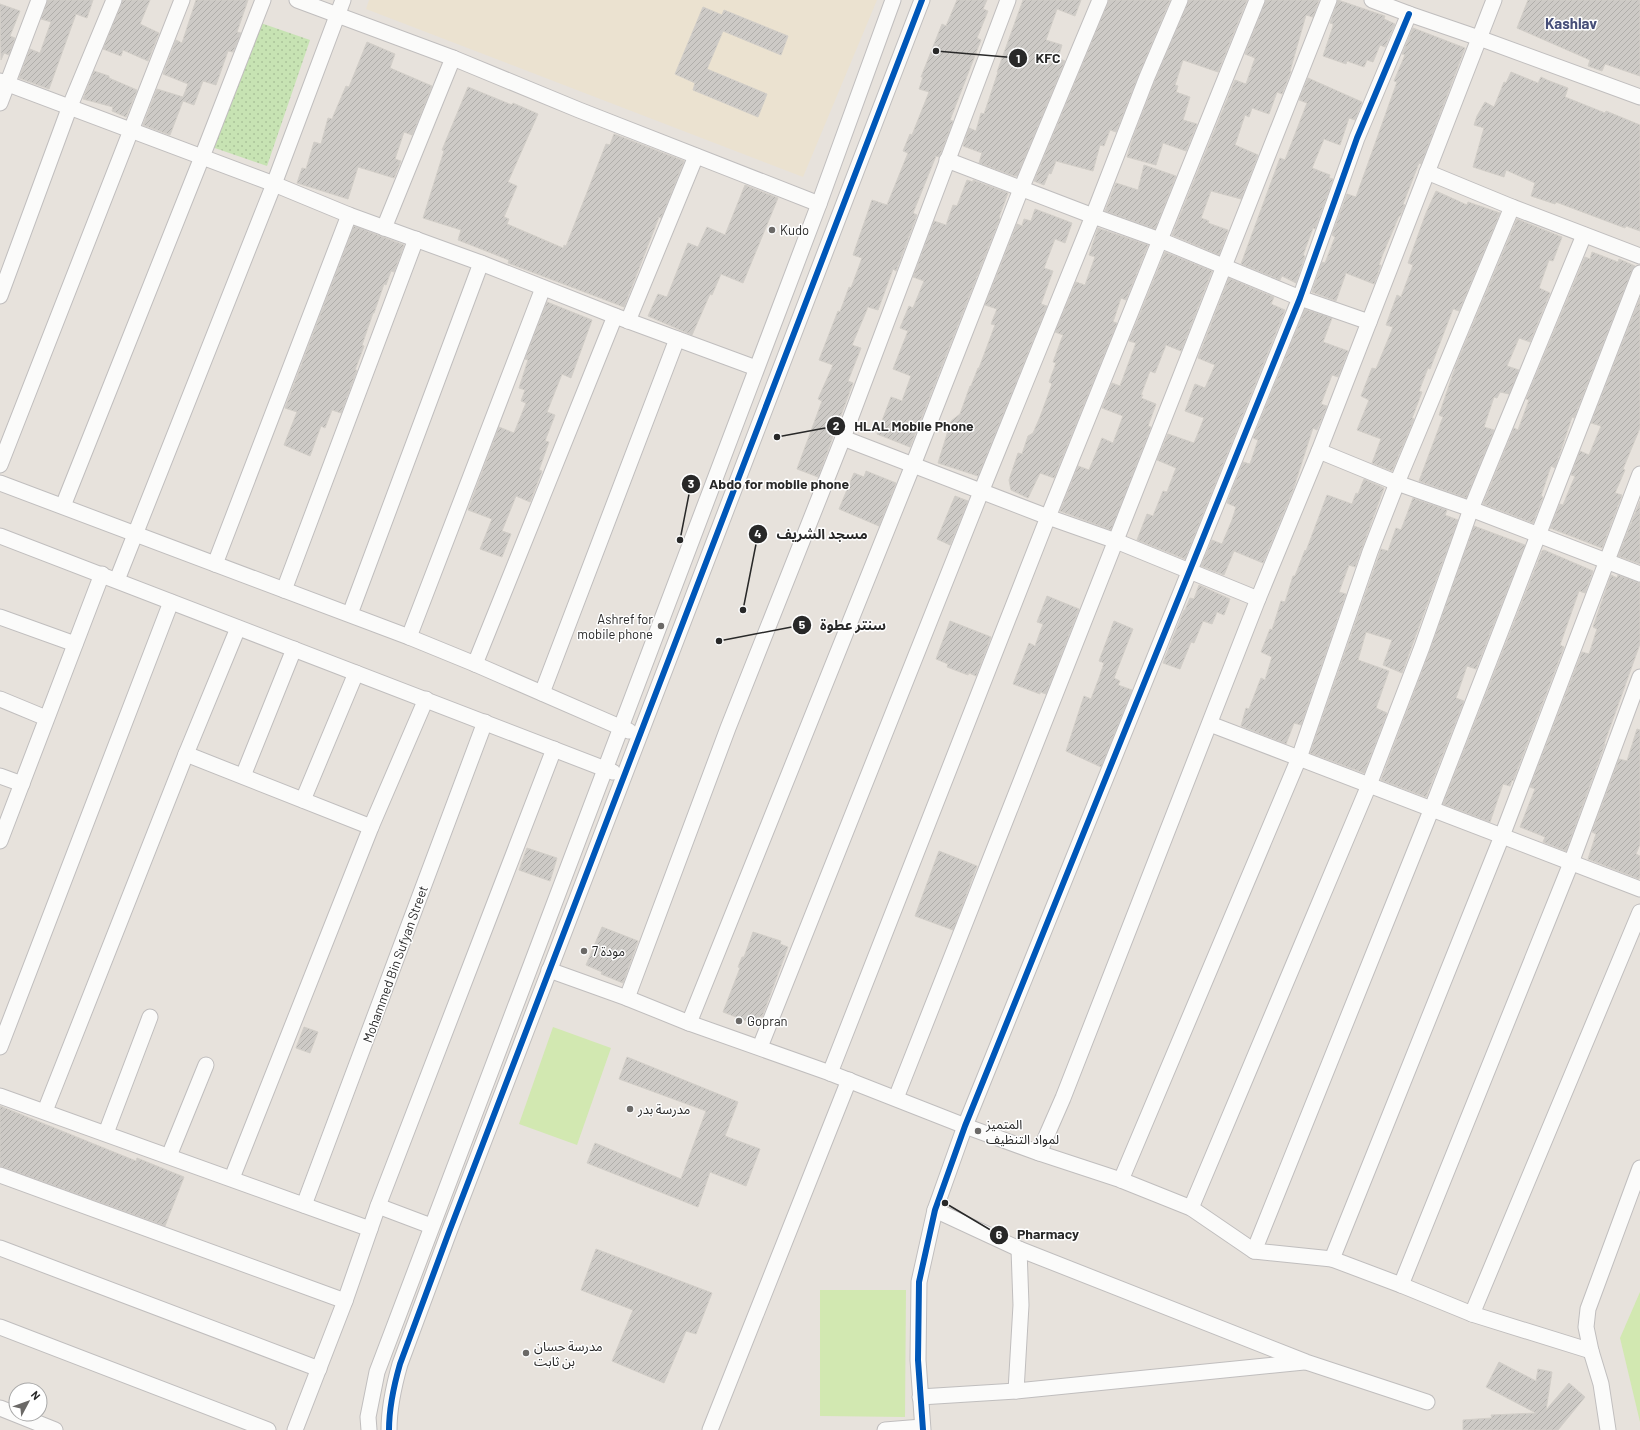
<svg xmlns="http://www.w3.org/2000/svg" width="1640" height="1430" viewBox="0 0 1640 1430" font-family="Barlow,'Noto Sans Arabic',sans-serif">
  <style>
    .education { fill: #ebe2d0 }
    .grass { fill: url(#grass-dots) }
    .pitch { fill: #d2e8b1 }
    .building { fill: url(#building-hatch); stroke: #d2cec8 }
    .lines { fill: none; stroke-linecap: round; stroke-linejoin: round }
    .minor-casing { stroke: #c0bebe; stroke-width: 17 }
    .minor { stroke: #fbfbfa; stroke-width: 15 }
    .cycleway-casing { stroke: #fff; stroke-width: 8 }
    .cycleway { stroke: #0057b8; stroke-width: 6 }
    .poi-dot { fill: #6b6967; stroke: #fff; stroke-width: 1.5 }
    .labels { text-anchor: middle; stroke-width: 3; stroke-linejoin: round; paint-order: stroke }
    .poi-label { font-size: 13px; fill: #282828; stroke: #fff; text-anchor: start }
    .street-label { font-size: 13px; fill: #282828; stroke: #fff }
    .quarter-label { font-size: 15px; font-weight: bold; fill: #474f79; stroke: #fff }
    .leader { fill: none; stroke: #282828; stroke-width: 1.5 }
    .callout-dot { fill: #282828; stroke: #fff; stroke-width: 1.5 }
    .mark-label { font-size: 12px; text-anchor: middle; font-weight: bold; fill: #fff }
    .callout-label { font-size: 14px; text-anchor: middle; font-weight: bold; fill: #282828; stroke: #fff; stroke-width: 3; stroke-linejoin: round; paint-order: stroke }
  </style>
  <defs>
    <pattern id="grass-dots" width="8" height="8" patternUnits="userSpaceOnUse"><rect width="8" height="8" fill="#c7e3b3"/><path d="M2 2h.1M6 6h.1" fill="none" stroke="#abc39a" stroke-width="1.8" stroke-linecap="round"/></pattern>
    <pattern id="building-hatch" width="6" height="6" patternUnits="userSpaceOnUse"><rect width="6" height="6" fill="#cdcac6"/><path d="M-1 1l2-2M0 6l6-6M5 7l2-2" fill="none" stroke="#b0aeaa"/></pattern>
  </defs>
  <rect width="100%" height="100%" fill="#e7e2dc"/>
  <polygon class="education" points="369,0 877,0 803,177 366,9"/>
  <polygon class="grass" points="255,21 310,40 267,166 212,147"/>
  <g class="pitch">
    <polygon points="553,1027 611,1048 577,1145 519,1124"/>
    <polygon points="820,1290 906,1290 905,1417 820,1416"/>
    <polygon points="1640,1292 1640,1422 1620,1338"/>
  </g>
  <g class="building">
    <polygon points="48,0 93,0 87,18 76,14 49,89 19,78 30,49 40,53 51,22 41,19"/>
    <polygon points="123,0 150,0 140,24 159,33 148,61 123,50 121,56 103,49"/>
    <polygon points="196,0 248,0 237,32 241,33 233,52 228,51 216,85 203,81 194,105 183,101 170,135 143,125 157,89 183,97 188,84 163,74 176,40 182,43"/>
    <polygon points="957,0 987,0 983,9 988,11 977,38 981,40 950,120 953,121 940,155 939,157 936,156 913,213 917,215 896,271 893,269 878,310 868,307 852,345 861,348 848,381 853,383 818,477 797,469 822,401 818,399 833,365 819,360 838,311 840,312 849,287 851,288 862,258 853,255 872,200 887,205 908,153 903,151 910,134 912,135 929,92 919,89 923,77 921,77 942,24 946,26"/>
    <polygon points="1023,0 1081,0 1075,16 1057,9 1046,40 1062,45 1058,58 1065,61 1017,176 1014,176 979,163 982,153 963,146 969,128 976,131 981,113 984,114 998,72 997,72"/>
    <polygon points="1109,0 1170,0 1139,74 1116,132 1110,130 1104,146 1100,145 1093,171 1056,161 1051,174 1049,173 1044,185 1034,181"/>
    <polygon points="1189,0 1247,0 1218,72 1183,60 1175,85 1178,86 1176,92 1190,97 1183,120 1197,124 1186,151 1163,143 1156,165 1127,157 1133,138 1155,80"/>
    <polygon points="1266,0 1319,0 1313,17 1306,15 1290,71 1291,71 1282,94 1277,92 1269,114 1252,108 1249,117 1245,115 1235,145 1258,155 1241,199 1211,191 1201,218 1209,221 1208,223 1228,230 1219,255 1172,235 1235,80 1246,84 1255,58 1245,54"/>
    <polygon points="1338,0 1385,16 1384,19 1395,24 1385,47 1380,45 1373,62 1367,60 1364,67 1347,61 1346,64 1323,56 1333,26 1333,24 1330,23"/>
    <polygon points="1528,0 1640,0 1640,76 1605,64 1602,71 1588,66 1590,60 1517,28"/>
    <polygon points="0,4 20,11 10,36 15,38 9,55 4,53 1,60"/>
    <polygon points="703,7 722,15 724,10 788,36 781,55 723,31 707,69 767,94 758,117 693,90 695,83 675,74"/>
    <polygon points="1413,28 1465,48 1421,164 1419,163 1403,204 1405,205 1400,216 1399,216 1382,256 1379,265 1381,265 1374,284 1346,273 1336,301 1312,292 1322,262 1325,263 1335,237 1332,235 1347,194 1356,197 1397,82 1394,81 1405,55 1402,54"/>
    <polygon points="367,42 395,54 390,68 432,86 412,135 404,132 395,159 401,161 394,178 358,167 348,199 297,183 302,168 306,169 314,142 321,144 328,118 332,119 346,86 349,87"/>
    <polygon points="94,71 109,76 109,78 137,90 126,117 112,111 113,107 83,99"/>
    <polygon points="1511,72 1538,83 1541,77 1547,80 1568,88 1565,97 1605,113 1606,111 1640,125 1640,231 1626,226 1625,228 1556,202 1555,204 1531,196 1535,183 1506,170 1504,177 1473,167 1484,128 1474,125 1477,116 1485,102 1494,107 1504,82 1506,83"/>
    <polygon points="1308,78 1362,102 1355,120 1349,118 1340,145 1324,139 1312,168 1330,175 1329,178 1333,179 1315,229 1313,228 1303,255 1305,256 1296,283 1282,276 1280,280 1241,264 1280,158 1285,160 1307,103 1299,100"/>
    <polygon points="468,87 512,105 513,103 538,114 508,182 517,186 504,217 509,219 507,224 563,248 564,245 566,246 606,144 610,145 614,134 684,161 661,218 659,217 624,307 508,263 509,260 458,240 461,230 423,218 444,151 442,150"/>
    <polygon points="1144,165 1176,176 1155,229 1105,211 1116,183 1138,190"/>
    <polygon points="967,180 973,182 973,180 1008,193 999,217 1000,218 910,447 877,434 891,397 902,401 911,376 893,369 908,331 900,328 909,306 913,308 924,281 913,277 934,221 946,225 953,205 957,206"/>
    <polygon points="745,185 778,198 743,283 721,274 712,295 710,294 692,335 648,316 658,294 667,297 688,243 698,247 707,227 725,235"/>
    <polygon points="1436,191 1467,205 1468,202 1500,213 1459,311 1453,309 1430,369 1428,368 1419,391 1422,392 1412,418 1414,419 1392,471 1372,463 1381,439 1357,430 1369,400 1361,396 1372,368 1376,369 1393,327 1386,325 1397,295 1401,297 1413,265 1408,263 1426,213"/>
    <polygon points="1035,209 1072,223 1065,243 1055,239 1044,268 1053,271 1041,304 1047,306 978,476 938,463 951,421 960,414 970,386 971,386 978,368 979,368 995,325 991,324 997,309 985,305 1017,224 1022,226 1024,219 1031,221"/>
    <polygon points="1517,219 1562,237 1553,261 1549,260 1539,288 1550,293 1530,342 1519,338 1507,366 1519,370 1509,394 1500,392 1497,398 1494,397 1484,427 1494,430 1466,498 1419,481 1443,417 1439,415 1456,365"/>
    <polygon points="354,226 404,245 394,272 391,271 386,285 384,284 374,313 373,313 362,345 364,346 355,370 357,370 341,413 332,410 325,428 321,426 310,456 284,445 297,412 285,408"/>
    <polygon points="1098,228 1148,245 1126,300 1121,298 1113,322 1117,323 1054,478 1040,473 1028,498 1011,490 1009,480 1018,453 1022,454 1028,436 1033,433 1040,417 1052,384 1049,382 1056,363 1053,362 1063,335 1055,332 1076,282 1085,285 1095,257 1089,255"/>
    <polygon points="1165,252 1212,271 1181,351 1166,345 1155,373 1150,371 1141,395 1143,395 1141,398 1156,404 1148,426 1151,427 1111,530 1060,511 1078,466 1089,470 1102,438 1113,443 1123,416 1102,408 1112,383 1120,386 1136,343 1129,341"/>
    <polygon points="1592,252 1618,262 1619,259 1635,266 1632,270 1574,418 1572,417 1555,468 1551,466 1541,496 1543,497 1533,523 1483,504 1514,428 1518,430 1529,400 1526,399 1585,257 1590,259"/>
    <polygon points="1229,278 1274,297 1271,304 1285,310 1185,559 1137,540 1147,514 1153,516 1163,491 1167,492 1176,468 1157,460 1168,434 1194,443 1204,418 1185,411 1195,384 1205,388 1215,365 1198,358"/>
    <polygon points="1640,298 1640,428 1623,469 1625,470 1615,493 1622,495 1602,548 1550,528 1560,504 1563,505 1575,476 1571,475 1580,451 1589,455 1601,426 1591,423"/>
    <polygon points="547,302 592,320 571,378 562,374 547,412 555,415 545,441 549,442 539,470 542,471 530,502 516,496 502,531 511,534 502,557 480,549 492,519 468,510 499,427 514,433 526,403 521,401 525,390 519,388 528,360 525,359"/>
    <polygon points="1305,309 1332,318 1323,342 1348,351 1338,377 1332,375 1321,404 1327,406 1317,430 1313,428 1293,490 1263,563 1234,551 1224,575 1201,566 1212,540 1222,544 1232,520 1236,507 1227,503 1243,462 1250,464 1258,440 1253,438"/>
    <polygon points="866,471 896,483 879,526 839,509 854,473 864,477"/>
    <polygon points="1364,479 1384,488 1355,567 1349,565 1339,592 1346,594 1301,725 1294,723 1286,744 1241,726 1246,708 1249,709 1261,678 1265,680 1272,657 1261,652 1270,629 1272,630 1281,601 1285,602 1293,576 1295,576 1305,550 1306,551 1327,495 1352,504 1356,493 1358,494"/>
    <polygon points="955,496 968,501 950,545 937,539"/>
    <polygon points="1413,498 1447,510 1445,515 1458,520 1402,673 1383,665 1392,640 1366,632 1358,660 1389,671 1376,708 1387,713 1364,773 1310,753 1381,549 1388,551 1396,528 1401,530"/>
    <polygon points="1640,501 1640,564 1618,556"/>
    <polygon points="1474,526 1525,545 1476,669 1467,666 1456,698 1464,701 1426,797 1381,780 1430,650"/>
    <polygon points="1544,550 1593,571 1585,593 1579,591 1560,645 1564,647 1513,781 1512,780 1510,786 1503,784 1490,822 1443,804 1542,551"/>
    <polygon points="1611,575 1617,578 1618,575 1640,583 1640,644 1604,744 1605,744 1566,851 1543,842 1545,837 1520,827 1535,789 1530,787 1582,652 1589,654 1597,629 1593,627"/>
    <polygon points="1199,585 1230,599 1224,615 1217,612 1212,624 1203,621 1194,643 1191,642 1180,669 1163,663 1184,610 1185,610 1190,598 1194,599"/>
    <polygon points="1047,596 1079,609 1046,694 1040,692 1040,694 1013,684 1029,643 1035,646 1043,624 1037,622"/>
    <polygon points="950,621 991,637 976,676 969,673 968,675 947,667 948,664 936,659"/>
    <polygon points="1114,621 1133,629 1114,678 1120,681 1118,685 1132,690 1101,767 1066,751 1084,696 1091,699 1099,678 1104,663 1099,661"/>
    <polygon points="1637,729 1640,730 1640,844 1636,854 1640,856 1640,875 1639,879 1588,859 1596,834 1592,832 1619,759 1627,761"/>
    <polygon points="527,848 557,858 550,881 519,870"/>
    <polygon points="939,851 977,866 953,930 915,916"/>
    <polygon points="602,927 638,941 623,983 601,974 602,972 586,965"/>
    <polygon points="753,932 781,941 780,944 788,947 762,1017 760,1016 757,1025 723,1012 740,968 738,967 742,957 744,957"/>
    <polygon points="304,1027 318,1032 310,1053 296,1048"/>
    <polygon points="627,1057 738,1102 725,1136 760,1149 746,1186 710,1172 698,1207 587,1163 595,1143 681,1179 706,1111 619,1079"/>
    <polygon points="0,1106 136,1161 137,1158 184,1177 165,1226 0,1166"/>
    <polygon points="596,1249 712,1293 696,1334 686,1331 664,1383 612,1361 633,1310 581,1290"/>
    <polygon points="1499,1362 1536,1381 1538,1369 1552,1372 1546,1410 1569,1383 1585,1397 1558,1430 1463,1430 1463,1420 1492,1418 1491,1415 1536,1413 1486,1387"/>
  </g>
  <g class="lines">
    <g class="minor-casing">
      <g id="minor">
        <polyline points="297,0 453,58 579,110 819,204"/>
        <polyline points="1372,0 1409,14 1479,38 1640,97"/>
        <polyline points="0,81 274,184 349,215 481,263 615,316 756,368"/>
        <polyline points="0,103 39,0"/>
        <polyline points="947,160 1093,216 1160,240 1300,298 1369,322"/>
        <polyline points="1427,172 1512,207 1640,256"/>
        <polyline points="384,228 453,58"/>
        <polyline points="0,296 70,106 114,0"/>
        <polyline points="628,321 696,156"/>
        <polyline points="843,438 1048,517 1116,541 1258,599"/>
        <polyline points="1319,451 1397,483 1471,509 1640,574"/>
        <polyline points="0,465 182,0"/>
        <polyline points="0,483 409,637 475,664 629,731"/>
        <polyline points="63,506 202,157 263,0"/>
        <polyline points="0,536 613,772"/>
        <polyline points="215,564 349,215"/>
        <polyline points="117,580 274,184 343,0"/>
        <polyline points="284,590 416,239"/>
        <polyline points="350,614 481,263"/>
        <polyline points="0,617 75,644"/>
        <polyline points="409,637 543,288"/>
        <polyline points="475,664 615,316"/>
        <polyline points="542,693 677,339"/>
        <polyline points="0,699 46,718"/>
        <polyline points="1210,724 1640,889"/>
        <polyline points="186,754 371,827"/>
        <polyline points="0,776 22,784"/>
        <polyline points="243,776 294,649"/>
        <polyline points="303,800 356,673"/>
        <polyline points="0,841 102,574"/>
        <polyline points="549,970 627,998 689,1023 830,1073 965,1126 1039,1153 1121,1180 1191,1208 1254,1251 1332,1259 1401,1285 1472,1314 1591,1351"/>
        <polyline points="627,998 728,728 843,438 1008,0"/>
        <polyline points="689,1023 913,465 1021,189 1100,0"/>
        <polyline points="0,1047 171,602"/>
        <polyline points="760,1047 981,492 1093,216 1147,77 1180,0"/>
        <polyline points="830,1073 1048,517 1257,0"/>
        <polyline points="0,1096 370,1229"/>
        <polyline points="896,1098 1329,0"/>
        <polyline points="45,1111 186,754 238,628"/>
        <polyline points="106,1133 150,1017"/>
        <polyline points="1039,1153 1063,1098 1258,599 1319,451 1494,0"/>
        <polyline points="169,1156 206,1065"/>
        <polyline points="0,1175 345,1301"/>
        <polyline points="232,1178 371,827 426,699"/>
        <polyline points="1121,1180 1299,758 1370,552 1397,483 1512,207"/>
        <polyline points="304,1205 485,722"/>
        <polyline points="378,1206 431,1226"/>
        <polyline points="1191,1208 1369,785 1422,647 1471,509 1584,235"/>
        <polyline points="935,1210 1019,1249 1306,1362 1427,1402"/>
        <polyline points="0,1248 319,1369"/>
        <polyline points="1254,1251 1432,808 1640,273"/>
        <polyline points="1332,1259 1502,836 1640,474"/>
        <polyline points="1401,1285 1571,863 1640,677"/>
        <polyline points="1472,1314 1640,912"/>
        <polyline points="0,1327 268,1430"/>
        <polyline points="1016,1391 1021,1305 1019,1249"/>
        <polyline points="920,1397 1016,1391 1304,1362"/>
        <polyline points="0,1408 55,1430"/>
        <polyline points="295,1430 345,1301 378,1206 554,749"/>
        <polyline points="369,1430 368,1417 377,1372 819,204 893,0"/>
        <path d="M389,1430c0,-23 5,-45 11,-66l49,-132 473,-1232"/>
        <polyline points="710,1430 849,1080"/>
        <polyline points="885,1430 922,1427"/>
        <polyline points="923,1430 918,1360 919,1282 935,1210 965,1126 1300,298 1357,138 1409,14"/>
        <polyline points="1608,1430 1601,1384 1591,1351 1586,1327 1588,1309 1640,1168"/>
      </g>
    </g>
    <use href="#minor" class="minor"/>
    <g class="cycleway-casing">
      <g id="cycleway">
        <path d="M389,1430c0,-23 5,-45 11,-66l49,-132 473,-1232"/>
        <polyline points="923,1430 918,1360 919,1282 935,1210 965,1126 1300,298 1357,138 1409,14"/>
      </g>
    </g>
    <use href="#cycleway" class="cycleway"/>
  </g>
  <g class="poi-dot">
    <circle cx="772" cy="230" r="4"/>
    <circle cx="661" cy="626" r="4"/>
    <circle cx="584" cy="951" r="4"/>
    <circle cx="739" cy="1021" r="4"/>
    <circle cx="630" cy="1109" r="4"/>
    <circle cx="978" cy="1131" r="4"/>
    <circle cx="526" cy="1353" r="4"/>
  </g>
  <g class="labels">
    <g class="poi-label">
      <text x="780" y="235">Kudo</text>
      <text x="653" y="624" text-anchor="end">Ashref for<tspan x="653" dy="15">mobile phone</tspan></text>
      <text x="592" y="956">مودة 7</text>
      <text x="747" y="1026">Gopran</text>
      <text x="638" y="1114">مدرسة بدر</text>
      <text x="986" y="1129">المتميز<tspan x="986" dy="15">لمواد التنظيف</tspan></text>
      <text x="534" y="1351">مدرسة حسان<tspan x="534" dy="15">بن ثابت</tspan></text>
    </g>
    <g class="street-label">
      <text transform="translate(395 964) rotate(-70)" y="5">Mohammed Bin Sufyan Street</text>
    </g>
    <g class="quarter-label">
      <text x="1571" y="29">Kashlav</text>
    </g>
  </g>
  <path class="leader" d="M936 51L1018 58M777 437L836 426M680 540L691 484M743 610L758 534M719 641L802 625M945 1203L999 1235"/>
  <g class="callout-dot">
    <circle cx="936" cy="51" r="4"/>
    <circle cx="777" cy="437" r="4"/>
    <circle cx="680" cy="540" r="4"/>
    <circle cx="743" cy="610" r="4"/>
    <circle cx="719" cy="641" r="4"/>
    <circle cx="945" cy="1203" r="4"/>
    <circle cx="1018" cy="58" r="10"/>
    <circle cx="836" cy="426" r="10"/>
    <circle cx="691" cy="484" r="10"/>
    <circle cx="758" cy="534" r="10"/>
    <circle cx="802" cy="625" r="10"/>
    <circle cx="999" cy="1235" r="10"/>
  </g>
  <g class="mark-label">
    <text x="1018" y="63">1</text>
    <text x="836" y="430">2</text>
    <text x="691" y="488">3</text>
    <text x="758" y="538">4</text>
    <text x="802" y="629">5</text>
    <text x="999" y="1239">6</text>
  </g>
  <g class="callout-label">
    <text x="1048" y="63">KFC</text>
    <text x="914" y="431">HLAL Mobile Phone</text>
    <text x="779" y="489">Abdo for mobile phone</text>
    <text x="822" y="539">مسجد الشريف</text>
    <text x="853" y="630">سنتر عطوة</text>
    <text x="1048" y="1239">Pharmacy</text>
  </g>
  <g transform="translate(28 1402) rotate(49)"><circle r="19" fill="#ffffff" stroke="#a9a9a9"/>
  <path d="M0-3L7 15L0 10L-7 15Z" fill="#6b6967"/>
  <text y="-6" font-size="11" font-weight="bold" text-anchor="middle" fill="#282828">N</text>
  </g>
</svg>
